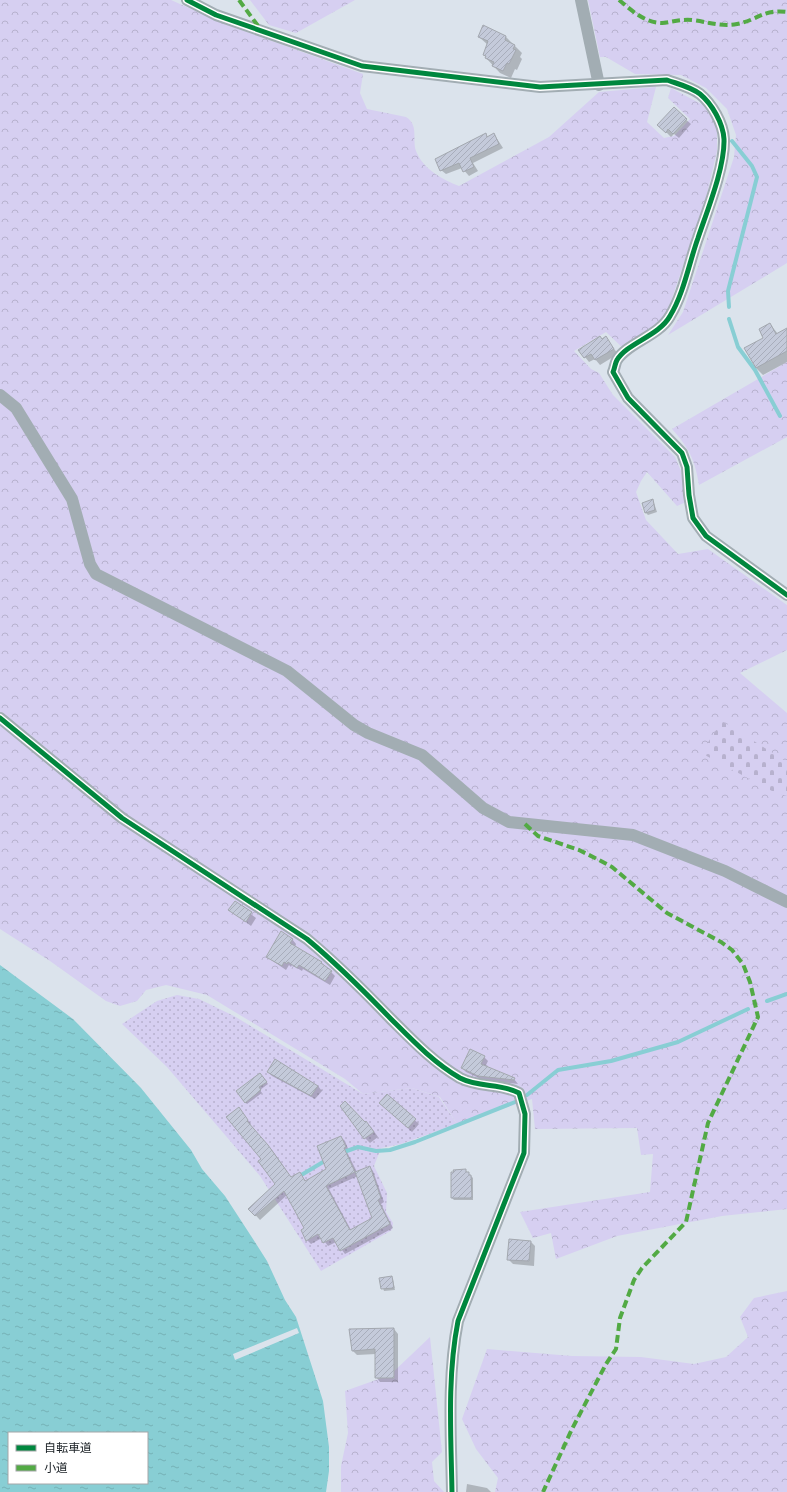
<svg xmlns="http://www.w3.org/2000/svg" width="787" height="1492" viewBox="0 0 787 1492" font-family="'Sofia Sans Condensed','Noto Sans JP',sans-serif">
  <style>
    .grass { fill: url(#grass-dots) }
    .forest { fill: url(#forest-crowns) }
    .cemetery { fill: url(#cemetery-stones) }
    .water { fill: url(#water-ripples); fill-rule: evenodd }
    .pier { fill: #dbe3ec }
    .shadow { fill: #0003; fill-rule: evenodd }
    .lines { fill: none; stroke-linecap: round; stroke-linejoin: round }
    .stream { stroke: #88ced4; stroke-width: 4 }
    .building { fill: url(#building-hatch); stroke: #a3a8af; fill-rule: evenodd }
    .street { stroke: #a2adb3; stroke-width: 12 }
    .quiet { stroke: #52aa44; stroke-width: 4; stroke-dasharray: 8 4; stroke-linecap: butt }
    .cycleway-casing { stroke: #fff; stroke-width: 8 }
    .cycleway { stroke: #00873e; stroke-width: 5 }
  </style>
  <defs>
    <pattern id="grass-dots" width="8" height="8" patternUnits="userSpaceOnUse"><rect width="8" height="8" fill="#d6cff1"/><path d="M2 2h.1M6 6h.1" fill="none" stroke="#b7b1ce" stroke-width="1.8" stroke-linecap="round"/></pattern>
    <pattern id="forest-crowns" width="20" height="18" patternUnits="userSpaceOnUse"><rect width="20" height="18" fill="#d6cff1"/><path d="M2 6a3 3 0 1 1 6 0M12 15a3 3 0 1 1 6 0" fill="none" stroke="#b7b1ce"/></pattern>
    <pattern id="cemetery-stones" width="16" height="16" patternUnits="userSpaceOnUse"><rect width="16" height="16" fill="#d6cff1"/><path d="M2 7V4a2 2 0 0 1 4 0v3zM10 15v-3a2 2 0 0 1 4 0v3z" fill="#b7b1ce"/></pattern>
    <pattern id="water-ripples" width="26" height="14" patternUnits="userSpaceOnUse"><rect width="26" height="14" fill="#88ced4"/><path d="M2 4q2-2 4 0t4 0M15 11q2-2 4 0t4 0" fill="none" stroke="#75b1b6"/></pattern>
    <pattern id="building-hatch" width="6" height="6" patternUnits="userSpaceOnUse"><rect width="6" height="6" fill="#c4cada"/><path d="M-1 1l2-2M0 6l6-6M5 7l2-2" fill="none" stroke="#a8adbb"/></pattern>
  </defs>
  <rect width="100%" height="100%" fill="#dbe3ec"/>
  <polygon class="grass" points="177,995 199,999 234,1016 363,1094 412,1088 439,1097 457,1124 401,1144 381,1148 374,1166 387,1193 386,1212 393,1223 392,1230 321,1271 260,1176 167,1067 122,1024 157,1001"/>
  <g class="forest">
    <path d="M0,0h171l54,24 138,50 -3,19 7,16 39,8c13,8 6,22 10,34 7,18 27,29 43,35l90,-49 50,-45 57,-5 -9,35 17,16 10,-2 16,-17 -22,-21 3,-10 32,17 14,20v26l-11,47 -40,118 -41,34 -19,-18 -32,19 17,18 8,4 14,22 62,62 6,14 5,31 -9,4 -30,-34 -6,9 -5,11 10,28 32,34 30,-5 79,56v45l-47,23 47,40v496l-65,7 -105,20 -61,23 -5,-26 -18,5 -13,-26 130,-20 3,-38 -12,1 -4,-27 -102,1 -3,-30 -75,25 -17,-27 -28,-9 -49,6 -18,-15 -138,-84 -41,-10 -20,5 -9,11 -17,5 -14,-5 -56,-40 -50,-32z"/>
    <polygon points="250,0 355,0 296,33 269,25"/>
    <polygon points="588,0 787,0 787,263 668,335 683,312 734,157 736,135 727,109 706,88 681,75 635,74 606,57 600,57"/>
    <path d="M787,362v75l-88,48c-4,-25 -10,-37 -27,-56z"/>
    <polygon points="787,1291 787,1492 495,1492 498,1478 476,1449 462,1419 487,1349 572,1356 641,1357 694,1364 726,1357 748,1337 740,1317 754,1298"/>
    <polygon points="430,1337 442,1452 432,1462 434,1481 444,1492 341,1492 341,1466 348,1433 345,1391 390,1375"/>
  </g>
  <polygon class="cemetery" points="722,721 787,762 787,796 772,791 701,753"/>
  <path class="water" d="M0,965l73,54 68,69 50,62 11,19 23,27 28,43 14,22 18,39 11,17 27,84 6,46v24l-3,21h-326zM9,1433h138v50h-138z"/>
  <polygon class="pier" points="297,1328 299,1333 235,1360 233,1354"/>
  <g class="shadow">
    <polygon points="479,37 506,37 522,53 520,57 522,59 517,70 515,69 511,78 500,73 486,58 484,55 488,45"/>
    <polygon points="674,109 691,124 679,138 674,134 671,137 664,130"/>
    <polygon points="494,134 503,148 473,163 478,171 469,176 462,168 446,174 441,170 486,135 488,137"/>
    <polygon points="770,324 778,334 787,329 787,362 763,375 756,368 746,349 765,338"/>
    <polygon points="600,337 603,340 606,338 618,354 600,365 595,359 589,362 585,357"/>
    <polygon points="653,500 657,512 648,515 646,513"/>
    <polygon points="235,902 256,918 251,926 230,910"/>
    <polygon points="292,939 296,944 295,947 321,962 335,976 330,985 303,969 302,971 292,965 291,967 289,965 286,970 267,957"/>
    <polygon points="484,1057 488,1061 485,1067 514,1079 518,1084 483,1080 466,1072 462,1068"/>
    <polygon points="268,1072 318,1086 322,1091 315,1099 272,1076"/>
    <polygon points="262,1076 268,1084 260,1090 262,1093 247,1104 245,1102"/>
    <polygon points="387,1095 419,1124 412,1132 385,1107"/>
    <path d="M242,1112l9,12 -1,1 22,25 19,27 8,-4 7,8 21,-12 14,-32 4,4 4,10 -2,1 10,20 13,-5 3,4 11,31 -3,2 12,24 -48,26 -9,-12 -8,4 -6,-8 -11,6 -4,-4 -1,-12 -19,-33 -27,25 -10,-11 27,-25 -14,-25zM358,1176l16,43 -23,11 -22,-41z"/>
    <polygon points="365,1123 371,1127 378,1137 370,1143 365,1138"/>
    <polygon points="465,1170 473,1178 473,1200 454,1200 452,1198 455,1173"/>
    <polygon points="531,1242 535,1246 534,1266 513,1264 508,1259"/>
    <polygon points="391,1277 393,1279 395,1290 384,1291 380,1279"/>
    <polygon points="394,1329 398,1334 398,1382 380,1382 376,1377 376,1354 357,1355 353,1351 350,1330"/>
    <polygon points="467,1484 487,1488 491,1492 466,1492"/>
  </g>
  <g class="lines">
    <g class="stream">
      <polyline points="729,307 728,291 757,177 752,166 732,141"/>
      <polyline points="729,319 738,347 755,370 780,416"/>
      <polyline points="767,1001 787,994"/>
      <polyline points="527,1095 558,1070 611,1061 678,1042 748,1009"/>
      <polyline points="341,1153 358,1147 376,1151 390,1150 415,1142 515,1102"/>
      <polyline points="298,1177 328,1159"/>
    </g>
  </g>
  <g class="building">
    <polygon points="483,25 506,36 505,40 515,45 513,49 516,50 509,64 507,63 503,71 492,66 494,62 485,58 486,56 483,55 488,41 478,37"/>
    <polygon points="674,107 687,119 673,134 668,129 666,133 657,125"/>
    <polygon points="486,133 487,137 494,133 499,144 470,158 474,167 463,172 459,163 440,171 435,159"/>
    <polygon points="770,323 776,334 787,328 787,351 756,368 744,348 763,338 759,329"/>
    <polygon points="600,336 602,339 606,336 614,349 595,360 591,354 584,358 578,350"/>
    <polygon points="653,499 655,510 645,513 642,503"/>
    <polygon points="235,901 252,912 246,922 228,910"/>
    <polygon points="281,931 293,939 290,943 322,962 321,963 332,971 325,981 299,965 297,968 288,962 287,964 284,962 282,966 266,957"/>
    <polygon points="470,1049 485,1056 481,1064 515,1078 514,1080 478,1076 461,1068"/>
    <polygon points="275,1059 318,1086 311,1096 267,1072"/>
    <polygon points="260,1073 267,1082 259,1087 261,1090 245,1103 236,1091"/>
    <polygon points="387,1094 416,1119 408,1128 379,1103"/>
    <polygon points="345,1101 365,1122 366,1121 374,1132 364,1139 340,1106"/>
    <path d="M239,1107l9,13 -1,1 21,24 23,32 9,-5 5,9 21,-12 -9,-23 24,-10 5,11 -2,1 11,24 15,-6 11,32 -3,2 12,24 -50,27 -7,-13 -10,5 -5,-9 -12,7 -5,-11 3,-2 -20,-37 -29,25 -7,-7 27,-25 -17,-23 3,-2 -35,-42zM355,1172l17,46 -22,12 -24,-44z"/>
    <polygon points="466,1169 466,1172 469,1172 469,1175 471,1175 472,1198 451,1198 451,1172 454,1172 453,1170"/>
    <polygon points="509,1239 531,1241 529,1261 507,1260"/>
    <polygon points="392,1276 394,1288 381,1289 379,1278"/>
    <polygon points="394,1328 394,1378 375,1378 375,1349 352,1351 349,1329"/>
  </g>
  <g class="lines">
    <g class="street">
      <path d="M187,0l29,15 146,51 178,21 127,-7c11,4 24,7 33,14 12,10 23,29 24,45 1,28 -17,72 -26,99 -9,25 -14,55 -28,78 -11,20 -43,27 -53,44 -2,3 -2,8 -4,12l15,26 54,55 5,14 2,28 4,23 13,18 81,59"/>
      <polyline points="581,0 599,85"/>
      <polyline points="0,395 16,408 72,499 90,564 96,574 287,671 354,725 368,733 422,755 483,808 509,822 633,835 725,871 787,902"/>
      <path d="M0,718l122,100 185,121c30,25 57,52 84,80 21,21 43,44 69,59 19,10 41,5 59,15l6,21 -1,39 -66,168c-11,56 -7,114 -6,171"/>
    </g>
    <g class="quiet">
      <polyline points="239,0 261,30"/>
      <path d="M619,0c12,10 26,23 43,23 10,-1 19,-4 30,-3 16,2 29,7 45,4 21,-4 26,-15 50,-12"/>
      <polyline points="525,824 538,836 579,850 599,860 612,867 667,913 721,942 732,950 743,964 750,982 758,1017 708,1123 686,1222 642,1268 634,1280 620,1318 616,1349 606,1364 572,1429 543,1492"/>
    </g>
    <g class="cycleway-casing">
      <g id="cycleway">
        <path d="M187,0l29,15 146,51 178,21 127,-7c11,4 24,7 33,14 12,10 23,29 24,45 1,28 -17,72 -26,99 -9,25 -14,55 -28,78 -11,20 -43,27 -53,44 -2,3 -2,8 -4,12l15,26 54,55 5,14 2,28 4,23 13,18 81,59"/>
        <path d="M0,718l122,100 185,121c30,25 57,52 84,80 21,21 43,44 69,59 19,10 41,5 59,15l6,21 -1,39 -66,168c-11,56 -7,114 -6,171"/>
      </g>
    </g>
    <use href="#cycleway" class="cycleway"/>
  </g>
  <rect x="8" y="1432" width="140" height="52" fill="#ffffff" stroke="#a4a6a8"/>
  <rect x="16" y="1445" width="20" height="6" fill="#00873e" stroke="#a4a6a8"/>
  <text x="44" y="1452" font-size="12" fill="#1b2126">自転車道</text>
  <rect x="16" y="1465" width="20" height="6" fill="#52aa44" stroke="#a4a6a8"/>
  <text x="44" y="1472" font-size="12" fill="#1b2126">小道</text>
</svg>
